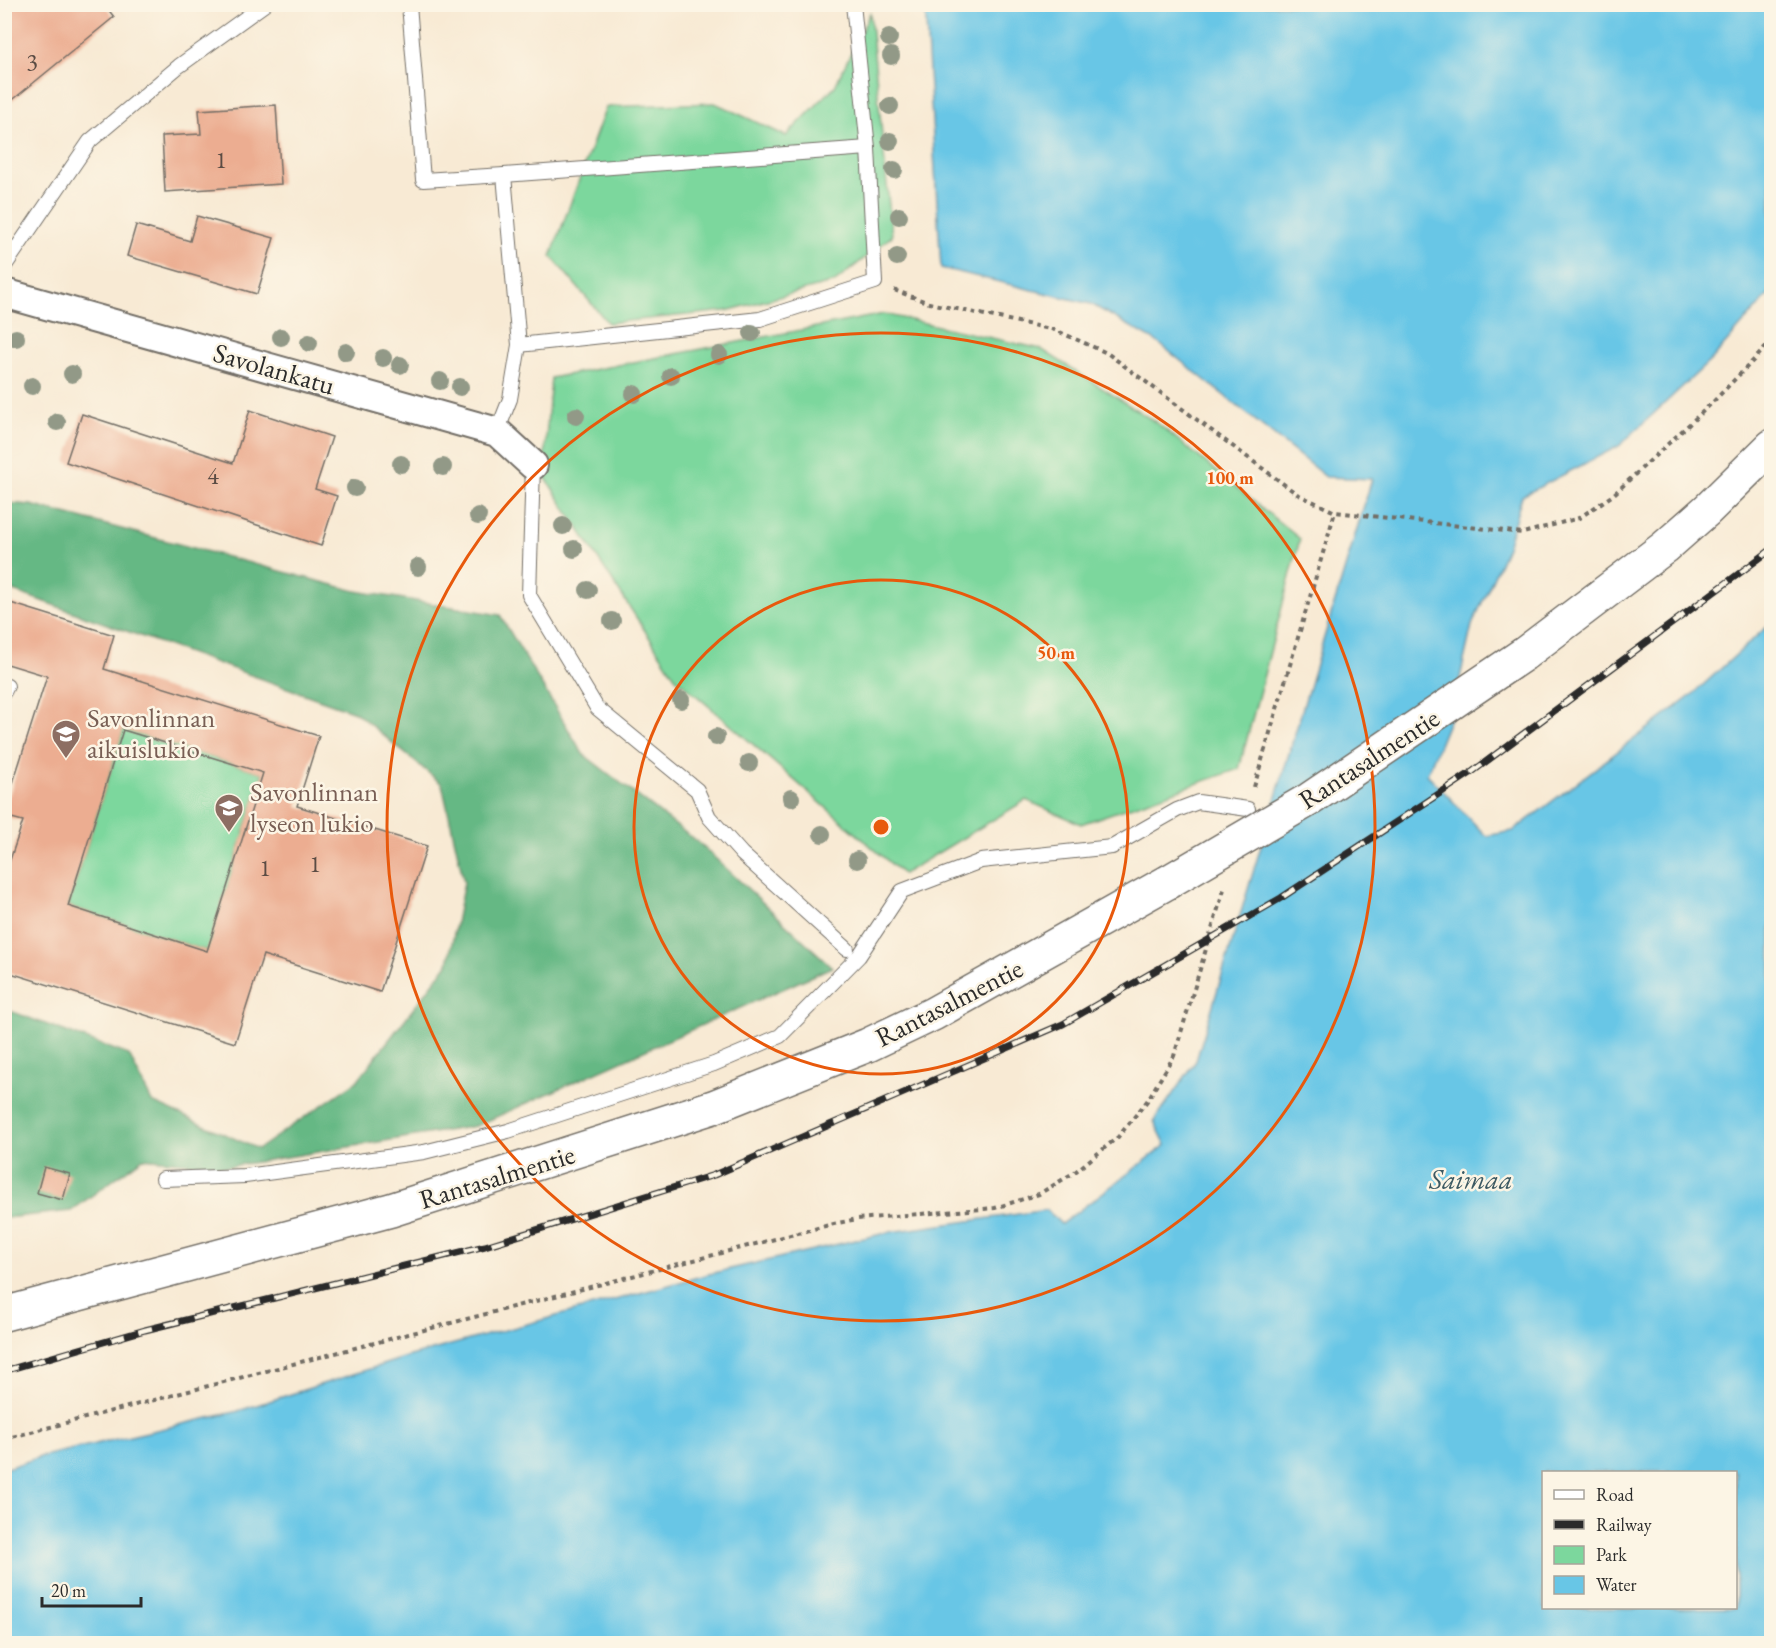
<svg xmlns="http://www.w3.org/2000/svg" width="1776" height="1648" viewBox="0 0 1776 1648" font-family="'EB Garamond',serif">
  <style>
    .green { fill: #7cd79d; stroke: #548164; stroke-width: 1.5 }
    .forest { fill: #65b884; stroke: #487258; stroke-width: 1.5 }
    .water { fill: #68c6e6; stroke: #4a7888; stroke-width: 1.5; fill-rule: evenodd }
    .building { fill: #ecad91; fill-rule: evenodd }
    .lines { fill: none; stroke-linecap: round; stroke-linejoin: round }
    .service-casing { stroke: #736e66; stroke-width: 16 }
    .minor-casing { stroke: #736e66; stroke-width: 32 }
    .trunk-casing { stroke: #736e66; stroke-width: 36 }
    .path { stroke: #736e66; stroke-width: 4; stroke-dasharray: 4.5 4.5; stroke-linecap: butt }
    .service { stroke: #fff; stroke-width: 14 }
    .minor { stroke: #fff; stroke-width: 28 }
    .trunk { stroke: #fff; stroke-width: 33 }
    .rail-casing { stroke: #2b2b2b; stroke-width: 7 }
    .rail { stroke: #fcf5e5; stroke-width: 4.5; stroke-dasharray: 14; stroke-linecap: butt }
    .trunk-bridge-casing { stroke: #736e66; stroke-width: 36; stroke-linecap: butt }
    .trunk-bridge { stroke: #fff; stroke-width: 33 }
    .tree { fill: #929987 }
    .ring { fill: none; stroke: #e8590c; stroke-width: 3 }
    .labels { text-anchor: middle; stroke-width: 5; stroke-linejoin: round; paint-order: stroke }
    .number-label { font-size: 24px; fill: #5b4c44 }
    .street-label { font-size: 27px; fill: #2b2b2b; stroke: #fcf5e5 }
    .education-label { font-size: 27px; fill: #785e54; stroke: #fcf5e5; text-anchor: start }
    .water-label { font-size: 28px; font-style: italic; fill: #3d5a63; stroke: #fcf5e5 }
    .centre { fill: #e8590c; stroke: #fcf5e5; stroke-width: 3 }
    .ring-label { font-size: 18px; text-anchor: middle; font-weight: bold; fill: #e8590c; stroke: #fcf5e5; stroke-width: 5; stroke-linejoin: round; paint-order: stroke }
  </style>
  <rect width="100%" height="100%" fill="#fcf5e5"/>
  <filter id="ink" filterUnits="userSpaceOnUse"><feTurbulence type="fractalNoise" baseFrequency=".0167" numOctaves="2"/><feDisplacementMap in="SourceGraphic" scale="12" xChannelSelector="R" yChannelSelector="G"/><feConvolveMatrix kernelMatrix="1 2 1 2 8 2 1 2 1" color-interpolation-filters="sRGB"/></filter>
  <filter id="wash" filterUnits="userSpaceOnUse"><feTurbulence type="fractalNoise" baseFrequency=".008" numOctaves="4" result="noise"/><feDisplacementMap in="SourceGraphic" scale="24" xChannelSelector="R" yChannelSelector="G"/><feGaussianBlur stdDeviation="1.35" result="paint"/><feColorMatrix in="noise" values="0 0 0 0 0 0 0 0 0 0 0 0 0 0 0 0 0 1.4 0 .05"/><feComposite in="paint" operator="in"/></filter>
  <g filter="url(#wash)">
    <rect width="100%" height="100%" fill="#f8ead4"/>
    <g class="green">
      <polygon points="870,13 892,236 835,282 726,311 608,323 551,256 606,107 715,103 786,136 835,86"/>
      <polygon points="884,314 1041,349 1157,423 1300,539 1239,769 1081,824 1026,800 903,874 675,677 543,474 551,378"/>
      <polygon points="123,730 263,773 207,951 68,906"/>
    </g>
    <polygon class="forest" points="5,503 31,505 356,591 500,615 583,754 700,844 832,967 476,1126 226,1167 143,1158 71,1211 5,1218 5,1009 129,1055 152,1102 258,1149 357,1081 448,964 464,882 442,784 355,712 5,588"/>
    <path class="water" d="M925,5h846v287l-59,67 -93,87 -97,50 -15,51 -35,78 -20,88 -25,61 59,62 27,-5 179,-136 79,-72v1020h-1766l-1,-174 39,-13 192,-44 172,-55 302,-83 181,-42 157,-22 14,14 105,-79 -12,-24 42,-60 176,-582 -46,-2 -170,-136 -65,-37 -150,-36zM1544,1472h192v136h-192z"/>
    <g id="blocks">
      <g class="building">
        <polygon points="4,4 104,4 114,17 4,107"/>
        <polygon points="276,105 281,184 165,192 162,136 201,134 199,110"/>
        <polygon points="197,216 274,238 257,294 127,256 136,225 190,241"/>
        <polygon points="250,410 332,437 315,489 337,496 321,546 66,462 82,414 233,463"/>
        <path d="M4,601l110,34 -10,34 215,67 -22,70 130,40 -47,146 -117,-37 -28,88 -231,-72v-93l19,-57 -19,-5v-5l43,-135 -43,-13zM123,730l140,43 -56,178 -139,-45z"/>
        <polygon points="44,1167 70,1174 63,1200 37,1193"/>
      </g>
    </g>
  </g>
  <g filter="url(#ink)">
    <use href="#blocks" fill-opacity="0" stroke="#736e66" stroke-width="1.5"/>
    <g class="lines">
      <g class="service-casing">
        <g id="service">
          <polyline points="409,4 423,180 504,175 519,345 510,399 497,432"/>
          <polyline points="504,175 868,148"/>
          <polyline points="4,267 90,141 179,66 265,4"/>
          <polyline points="519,345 760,319 875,282 868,148 853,4"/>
          <polyline points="533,465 529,595 597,708 697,790 709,817 742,854 847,949"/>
          <polyline points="4,692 7,686"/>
          <polyline points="163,1179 245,1176 424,1152 508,1131 714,1064 780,1036 859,956 902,891 981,861 1112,847 1177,810 1198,802 1248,809"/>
        </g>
      </g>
      <g class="minor-casing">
        <polyline id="minor" points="4,293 497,432 533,465"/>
      </g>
      <g class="trunk-casing">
        <g id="trunk">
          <polyline points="1524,654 1665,547 1707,510 1772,446"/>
          <polyline points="4,1314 391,1210 713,1107 868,1045 933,1014 1168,882"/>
        </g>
      </g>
      <g class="path">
        <polyline points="894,290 929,303 1055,330 1107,353 1297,494 1335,512 1523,533 1579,518 1613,495 1712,403 1772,341"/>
        <polyline points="1254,787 1335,512"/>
        <polyline points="4,1439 829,1225 857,1219 995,1208 1039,1194 1075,1172 1118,1137 1147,1101 1174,1056 1224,889"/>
      </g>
      <use href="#service" class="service"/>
      <use href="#minor" class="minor"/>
      <use href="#trunk" class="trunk"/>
      <g class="rail-casing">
        <polyline id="rail" points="4,1371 145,1330 485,1246 714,1175 1063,1024 1281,898 1472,772 1772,549"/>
      </g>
      <use href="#rail" class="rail"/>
      <g class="trunk-bridge-casing">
        <polyline id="trunk-bridge" points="1168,882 1310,799 1524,654"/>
      </g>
      <use href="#trunk-bridge" class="trunk-bridge"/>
    </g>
    <g class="tree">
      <circle cx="889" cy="38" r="9"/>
      <circle cx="891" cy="56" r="9"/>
      <circle cx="890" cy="106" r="9"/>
      <circle cx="890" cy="141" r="9"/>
      <circle cx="894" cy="170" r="9"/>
      <circle cx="899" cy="216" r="9"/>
      <circle cx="897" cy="257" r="9"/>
      <circle cx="752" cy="333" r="9"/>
      <circle cx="281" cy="337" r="9"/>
      <circle cx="16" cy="338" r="9"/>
      <circle cx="309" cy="343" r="9"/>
      <circle cx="346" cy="352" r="9"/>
      <circle cx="719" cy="355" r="9"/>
      <circle cx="383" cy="358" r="9"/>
      <circle cx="400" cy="365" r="9"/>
      <circle cx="72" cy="374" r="9"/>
      <circle cx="671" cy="376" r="9"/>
      <circle cx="440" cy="381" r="9"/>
      <circle cx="32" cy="386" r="9"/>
      <circle cx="460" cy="387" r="9"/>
      <circle cx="634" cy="394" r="9"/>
      <circle cx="576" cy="416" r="9"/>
      <circle cx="57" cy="422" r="9"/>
      <circle cx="401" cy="464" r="9"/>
      <circle cx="443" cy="467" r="9"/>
      <circle cx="355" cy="488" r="9"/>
      <circle cx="478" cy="516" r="9"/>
      <circle cx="563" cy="526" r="9"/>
      <circle cx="574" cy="549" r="9"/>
      <circle cx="418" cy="567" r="9"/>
      <circle cx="588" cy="590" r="9"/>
      <circle cx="612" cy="621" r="9"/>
      <circle cx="681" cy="700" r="9"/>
      <circle cx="716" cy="737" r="9"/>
      <circle cx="749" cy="763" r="9"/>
      <circle cx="791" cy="798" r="9"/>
      <circle cx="822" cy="834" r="9"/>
      <circle cx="857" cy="860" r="9"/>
    </g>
  </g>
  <g class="ring">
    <circle cx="881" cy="827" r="247"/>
    <circle cx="881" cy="827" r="494"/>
  </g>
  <defs>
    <g id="school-pin" transform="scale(1.5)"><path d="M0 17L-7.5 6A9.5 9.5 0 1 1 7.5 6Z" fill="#8d6e63" stroke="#fcf5e5"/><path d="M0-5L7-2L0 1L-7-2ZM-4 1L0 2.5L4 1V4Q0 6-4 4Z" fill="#fff"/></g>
  </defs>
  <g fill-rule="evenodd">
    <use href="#school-pin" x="66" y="734"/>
    <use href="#school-pin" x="229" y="808"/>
  </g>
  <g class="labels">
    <g class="number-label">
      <text x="32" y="70">3</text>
      <text x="221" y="168">1</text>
      <text x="213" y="484">4</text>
      <text x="315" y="872">1</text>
      <text x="265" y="876">1</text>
    </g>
    <g class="street-label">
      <text transform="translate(274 369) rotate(16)" y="9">Savolankatu</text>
      <text transform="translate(1369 759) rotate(-33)" y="9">Rantasalmentie</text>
      <text transform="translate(949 1003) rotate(-27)" y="9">Rantasalmentie</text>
      <text transform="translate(497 1177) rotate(-17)" y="9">Rantasalmentie</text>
    </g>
    <g class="education-label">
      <text x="87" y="727">Savonlinnan<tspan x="87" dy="31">aikuislukio</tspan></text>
      <text x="250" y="801">Savonlinnan<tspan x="250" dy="31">lyseon lukio</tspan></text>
    </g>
    <g class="water-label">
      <text x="1471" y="1189">Saimaa</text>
    </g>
  </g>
  <circle cx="881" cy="827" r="9" class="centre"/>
  <g class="ring-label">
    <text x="1230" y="484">100 m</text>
    <text x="1056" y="659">50 m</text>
  </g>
  <rect width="1776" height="1648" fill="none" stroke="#fcf5e5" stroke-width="24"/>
  <rect x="1542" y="1471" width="195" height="138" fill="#fcf5e5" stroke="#a8a49b" stroke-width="1.5"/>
  <rect x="1554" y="1490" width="30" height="9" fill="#ffffff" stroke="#a8a49b" stroke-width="1.5"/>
  <text x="1596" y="1501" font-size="18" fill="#2b2b2b">Road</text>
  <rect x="1554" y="1520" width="30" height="9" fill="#2b2b2b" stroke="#a8a49b" stroke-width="1.5"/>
  <text x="1596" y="1531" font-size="18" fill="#2b2b2b">Railway</text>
  <rect x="1554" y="1546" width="30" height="18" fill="#7cd79d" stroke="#a8a49b" stroke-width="1.5"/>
  <text x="1596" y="1561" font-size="18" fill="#2b2b2b">Park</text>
  <rect x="1554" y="1576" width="30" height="18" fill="#68c6e6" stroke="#a8a49b" stroke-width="1.5"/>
  <text x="1596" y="1591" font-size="18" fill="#2b2b2b">Water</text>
  <path d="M42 1597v9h99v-9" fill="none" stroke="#2b2b2b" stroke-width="3"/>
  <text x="51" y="1597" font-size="18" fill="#2b2b2b" stroke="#fcf5e5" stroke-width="4.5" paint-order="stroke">20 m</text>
</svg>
